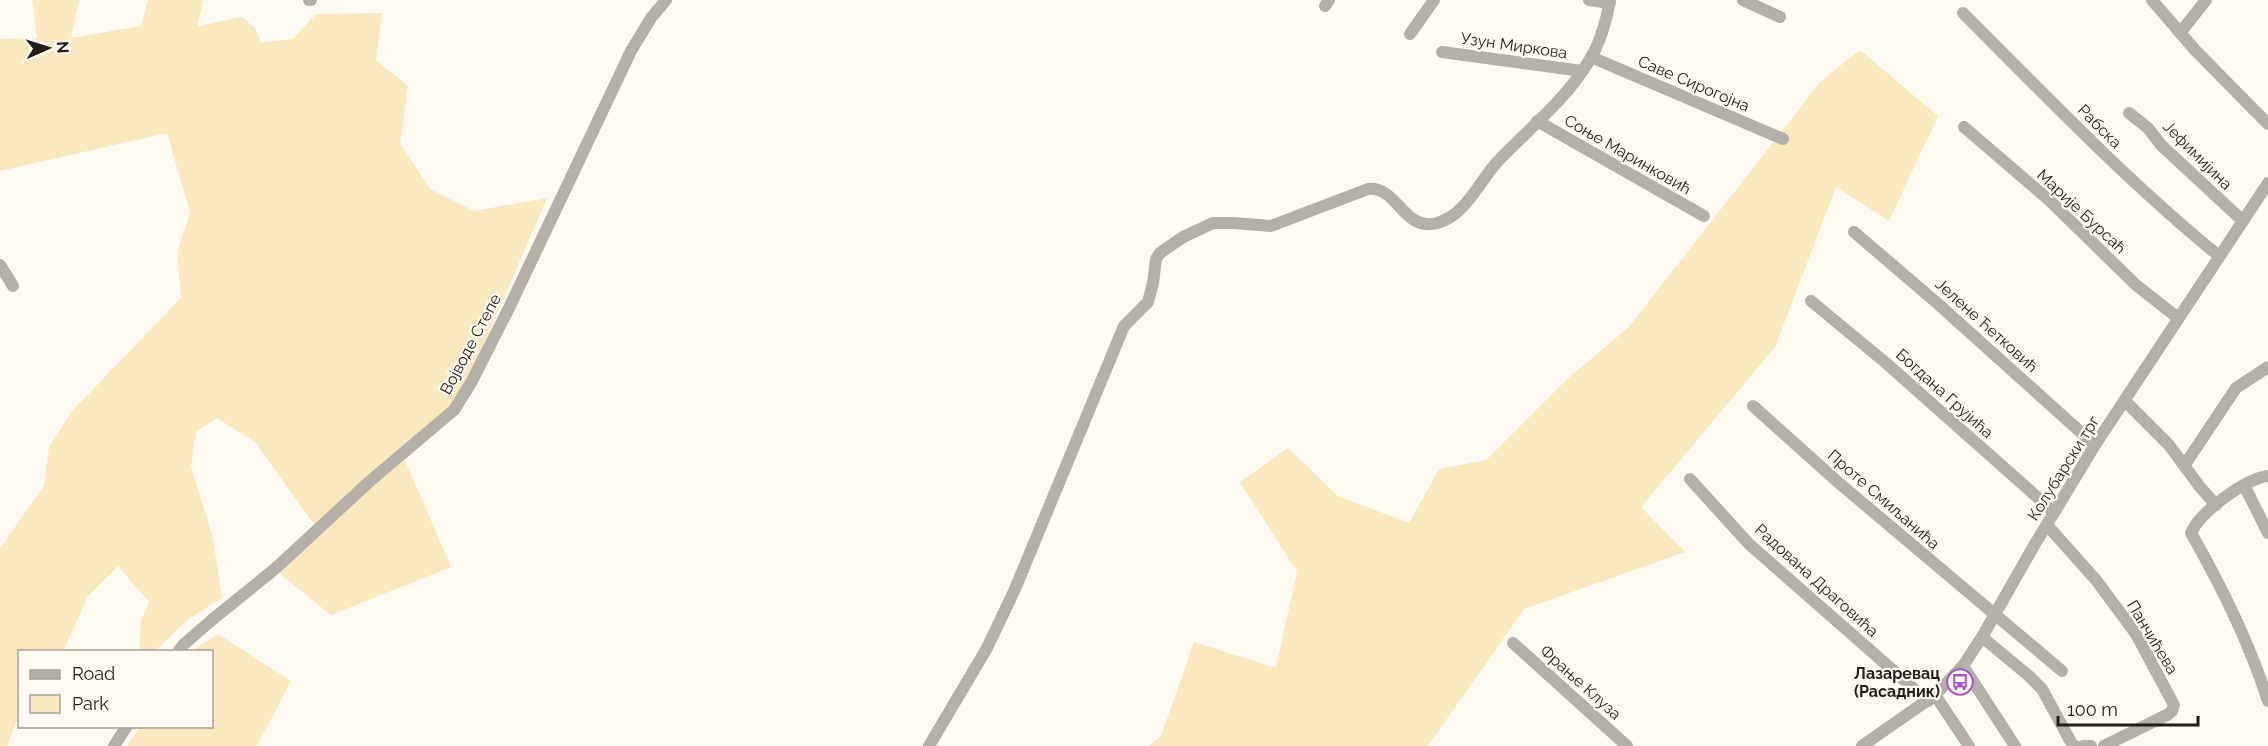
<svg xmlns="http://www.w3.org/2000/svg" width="2268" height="746" viewBox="0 0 2268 746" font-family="Raleway,sans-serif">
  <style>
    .green { fill: #fae8bf }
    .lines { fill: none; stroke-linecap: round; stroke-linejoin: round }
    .minor { stroke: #b4b0a7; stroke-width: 12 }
    .labels { text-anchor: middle; stroke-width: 4.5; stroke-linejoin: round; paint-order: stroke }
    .street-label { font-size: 16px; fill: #231f18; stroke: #fffbf3 }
    .poi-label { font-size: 16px; font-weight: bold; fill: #231f18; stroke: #fffbf3; text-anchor: end }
  </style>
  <rect width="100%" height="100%" fill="#fffbf3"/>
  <g class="green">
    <polygon points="32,0 79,0 71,38 141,26 148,0 203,0 198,26 242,17 255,28 261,43 293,39 316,14 382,13 376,60 408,86 400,143 430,189 474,211 547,198 456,409 400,449 451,567 331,615 280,574 318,530 256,443 217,418 196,432 191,466 213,539 222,598 187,620 155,651 139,651 141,620 149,602 118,566 88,596 63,651 20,652 19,715 7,746 0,746 0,548 44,486 49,447 72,411 181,298 177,252 190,213 167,133 0,171 0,39 37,38"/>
    <polygon points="1860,50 1938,116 1889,221 1836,187 1775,347 1641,507 1685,552 1524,609 1428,746 1149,746 1161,736 1194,642 1276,668 1297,572 1240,482 1288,448 1338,496 1409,523 1439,469 1486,460 1567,379 1628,328 1821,81"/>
    <polygon points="218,634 291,681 257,746 127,746 140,727 212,726 212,652 192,651"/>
  </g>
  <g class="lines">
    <g class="minor">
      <polyline points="309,0 311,0"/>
      <polyline points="1589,0 1610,3"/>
      <polyline points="1743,0 1780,17"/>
      <polyline points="2152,0 2195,50 2268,124"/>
      <polyline points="1325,6 1329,0"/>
      <path d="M1963,13c83,83 165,169 256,243"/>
      <polyline points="2180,33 2206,0"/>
      <polyline points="1410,34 1434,0"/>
      <polyline points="1442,52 1582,71"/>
      <polyline points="1591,57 1783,139"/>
      <polyline points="2129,113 2148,128 2161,145 2243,221"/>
      <polyline points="1537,121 1704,216"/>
      <polyline points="1964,127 2049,200 2136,285 2178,318"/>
      <polyline points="1854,232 1937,303 2095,445"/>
      <polyline points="0,265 13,286"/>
      <polyline points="1811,301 1886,363 2054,512"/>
      <polyline points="2125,401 2169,445 2200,487 2216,505"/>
      <polyline points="1753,406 1839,483 2062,671"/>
      <polyline points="2184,466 2236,388 2268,367"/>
      <path d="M2268,476c-23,3 -68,36 -77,57 31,54 58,109 77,168"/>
      <polyline points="1690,479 1749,544 1928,701"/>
      <polyline points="2244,485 2268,533"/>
      <polyline points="2047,525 2096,580 2136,634 2174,705 2172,711 2167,715 2104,746"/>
      <polyline points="1982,637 2029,676 2042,689 2072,744 2075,746"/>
      <polyline points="1513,643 1627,746"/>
      <polyline points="178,652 183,645 213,619 276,568 370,481 454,410 472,381 510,306 631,51 651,18 666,0"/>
      <polyline points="1963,666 2015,746"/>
      <polyline points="1935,695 1969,746"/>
      <polyline points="114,746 127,726"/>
      <path d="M929,746l58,-98 28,-59 109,-263 24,-24 5,-19 3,-24 4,-6 23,-16 30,-14h21l37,3 97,-37c30,-3 35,43 69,34 30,-8 43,-44 63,-64 29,-30 65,-59 87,-95 13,-19 19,-41 23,-64"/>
      <polyline points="1862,746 1935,695 1963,666 1982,637 2032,549 2095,445 2268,183"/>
      <polyline points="2083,746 2091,746"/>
    </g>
  </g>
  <defs>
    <g id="bus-ring" transform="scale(1.35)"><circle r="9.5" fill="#fffbf3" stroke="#a656c7" stroke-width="1.5"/><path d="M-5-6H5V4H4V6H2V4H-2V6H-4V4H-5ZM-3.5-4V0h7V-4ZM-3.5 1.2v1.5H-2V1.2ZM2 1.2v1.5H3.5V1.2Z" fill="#a656c7"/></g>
  </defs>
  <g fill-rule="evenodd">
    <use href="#bus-ring" x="1960" y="682"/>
  </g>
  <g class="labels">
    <g class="street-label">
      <text transform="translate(1514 45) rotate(8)" y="6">Узун Миркова</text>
      <text transform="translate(1694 83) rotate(23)" y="6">Саве Сирогојна</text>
      <text transform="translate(2100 126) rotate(45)" y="6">Рабска</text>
      <text transform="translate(1628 154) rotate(30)" y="6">Соње Маринковић</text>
      <text transform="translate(2198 155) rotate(45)" y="6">Јефимијина</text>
      <text transform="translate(2082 211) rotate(43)" y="6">Марије Бурсаћ</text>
      <text transform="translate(1987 325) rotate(42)" y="6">Јелене Ћетковић</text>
      <text transform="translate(470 344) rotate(-62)" y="6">Војводе Степе</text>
      <text transform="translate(1945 393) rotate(42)" y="6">Богдана Грујића</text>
      <text transform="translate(2063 468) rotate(-58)" y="6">Колубарски трг</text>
      <text transform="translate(1884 499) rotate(41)" y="6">Проте Смиљанића</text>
      <text transform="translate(1817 580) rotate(42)" y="6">Радована Драговића</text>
      <text transform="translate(2153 637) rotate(59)" y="6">Панчићева</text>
      <text transform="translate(1581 682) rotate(42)" y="6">Фрање Клуза</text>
    </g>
    <g class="poi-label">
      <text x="1940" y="679">Лазаревац<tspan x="1940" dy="18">(Расадник)</tspan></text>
    </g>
  </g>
  <rect x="18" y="650" width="195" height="78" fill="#fffbf3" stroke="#a7a39b" stroke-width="1.5"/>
  <rect x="30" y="670" width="30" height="9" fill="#b4b0a7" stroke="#a7a39b" stroke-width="1.5"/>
  <text x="72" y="680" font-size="18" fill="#231f18">Road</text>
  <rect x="30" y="695" width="30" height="18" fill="#fae8bf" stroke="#a7a39b" stroke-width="1.5"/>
  <text x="72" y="710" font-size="18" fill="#231f18">Park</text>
  <g transform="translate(48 48) rotate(87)" stroke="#fffbf3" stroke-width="4.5" paint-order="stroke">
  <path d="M0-4.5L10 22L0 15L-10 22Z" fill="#231f18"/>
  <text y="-9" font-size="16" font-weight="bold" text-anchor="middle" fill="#231f18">N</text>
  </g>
  <path d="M2058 716v9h140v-9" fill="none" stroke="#231f18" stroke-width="3"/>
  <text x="2067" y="716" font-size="18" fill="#231f18" stroke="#fffbf3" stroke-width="4.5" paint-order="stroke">100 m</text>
</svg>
